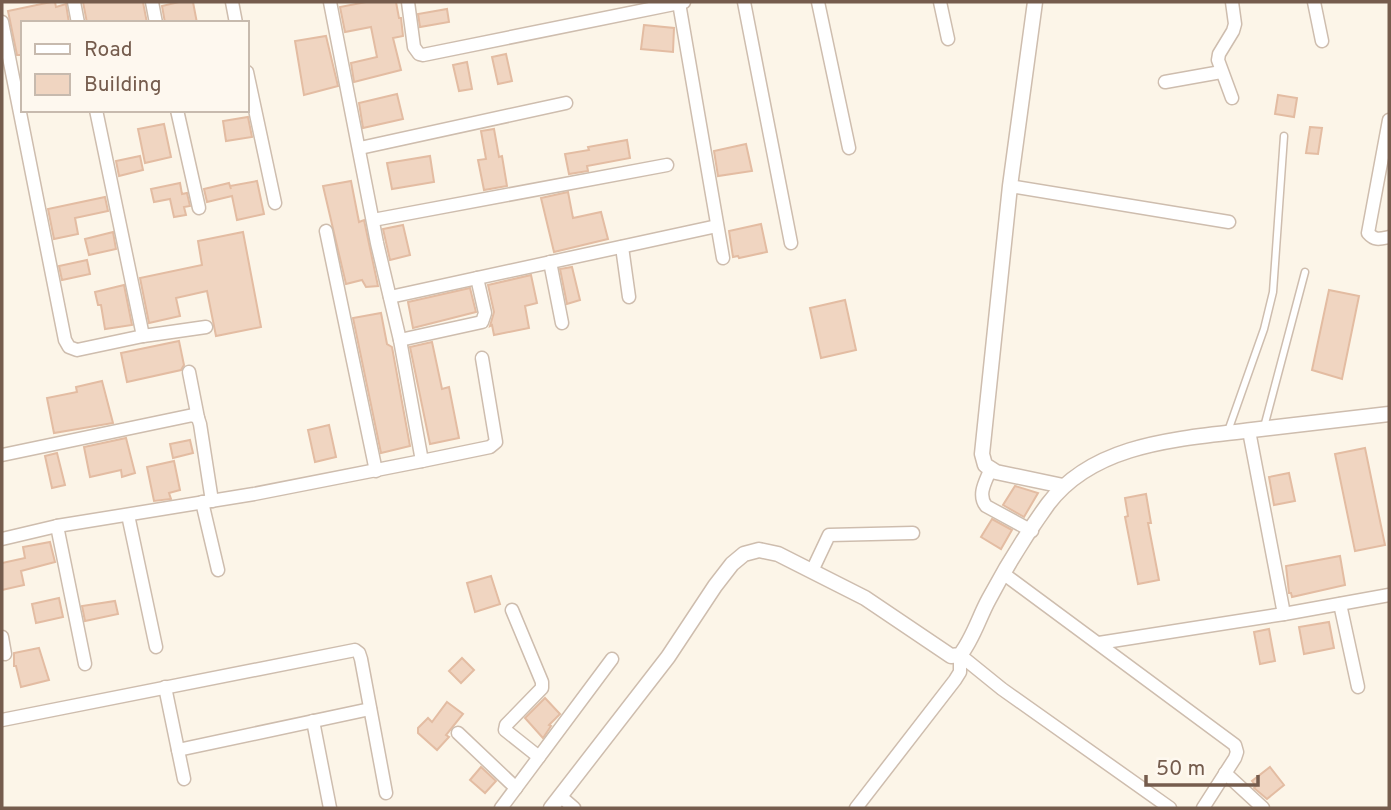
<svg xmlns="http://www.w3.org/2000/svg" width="1391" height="810" viewBox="0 0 1391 810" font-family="Overpass,sans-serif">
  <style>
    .building { fill: #f0d5c1; stroke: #e3bca2; stroke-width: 2 }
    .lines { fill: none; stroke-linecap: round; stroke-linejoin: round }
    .service-casing { stroke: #cebdae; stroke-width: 9 }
    .minor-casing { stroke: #cebdae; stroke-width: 15 }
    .tertiary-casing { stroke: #cebdae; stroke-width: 17 }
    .service { stroke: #fff; stroke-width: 6 }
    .minor { stroke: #fff; stroke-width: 12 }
    .tertiary { stroke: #fff; stroke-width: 14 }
  </style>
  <rect width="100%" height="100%" fill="#fcf5e8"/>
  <g class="building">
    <polygon points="51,2 55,2 56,7 66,4 69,23 23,23 23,55 17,55 8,11"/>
    <polygon points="83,2 143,2 147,23 87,23"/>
    <polygon points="179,2 193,2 197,23 165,23 162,6"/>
    <polygon points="366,2 396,2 399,18 401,18 403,36 393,38 401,70 354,82 351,63 377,57 371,27 345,32 340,7"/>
    <polygon points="447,9 449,22 420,27 418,14"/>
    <polygon points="644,25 674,28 673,52 641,49"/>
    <polygon points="326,36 338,86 304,95 295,41"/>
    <polygon points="506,54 512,81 498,84 492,57"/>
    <polygon points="467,62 472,89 459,91 453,65"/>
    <polygon points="397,94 403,119 363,128 359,103"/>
    <polygon points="1278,95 1297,98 1294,117 1275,114"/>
    <polygon points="248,117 252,137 226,141 223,121"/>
    <polygon points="164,124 171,157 145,163 138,129"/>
    <polygon points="1310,127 1322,128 1318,154 1306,153"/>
    <polygon points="494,129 499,157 502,156 507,186 484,190 478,160 486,159 481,131"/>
    <polygon points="627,140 630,158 587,166 588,171 569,174 565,154 589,150 588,147"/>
    <polygon points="746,144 752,171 718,176 714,151"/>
    <polygon points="140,156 143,170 119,176 116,161"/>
    <polygon points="430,156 434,182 392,189 387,163"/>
    <polygon points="257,181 264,214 237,220 232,196 207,202 204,189 229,183 231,189 230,186"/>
    <polygon points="351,181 359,222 364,220 378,286 366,287 362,280 346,284 323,186"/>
    <polygon points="180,183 182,194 187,193 190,206 184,207 186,215 174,217 170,199 154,202 151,189"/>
    <polygon points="568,192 573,218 601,212 608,239 554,252 541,198"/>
    <polygon points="105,197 108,211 75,218 78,234 54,239 48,209"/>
    <polygon points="761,224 767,252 739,258 738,256 733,257 729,231"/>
    <polygon points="403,225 410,255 390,260 383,229"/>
    <polygon points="113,232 116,249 89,255 85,239"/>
    <polygon points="243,232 261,327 216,336 207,291 176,298 180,316 149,323 140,278 202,265 198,241"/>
    <polygon points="87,260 90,274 62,280 59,266"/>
    <polygon points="572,267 580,300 567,304 560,269"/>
    <polygon points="531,275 537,303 525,306 529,328 494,335 492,325 490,326 494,312 488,285"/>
    <polygon points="124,285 132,325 105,329 101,305 98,305 95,292"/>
    <polygon points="470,288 476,312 413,328 408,302"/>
    <polygon points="1329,290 1359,296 1342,379 1312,370"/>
    <polygon points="845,300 856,350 821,358 810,308"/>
    <polygon points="381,313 387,344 392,347 410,446 381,453 353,318"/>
    <polygon points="179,341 184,365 181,370 127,382 121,353"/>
    <polygon points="432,342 442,389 449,387 459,438 430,444 410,347"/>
    <polygon points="102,381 113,423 54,433 47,398 77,392 76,387"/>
    <polygon points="329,425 336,457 315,462 308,430"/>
    <polygon points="126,438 135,473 122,477 121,470 90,477 84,447"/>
    <polygon points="190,440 193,453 173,458 170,444"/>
    <polygon points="1365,448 1385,545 1355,551 1335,454"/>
    <polygon points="57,453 65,485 52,488 45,456"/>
    <polygon points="174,461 180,490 169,493 171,499 154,501 147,467"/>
    <polygon points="1289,473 1295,501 1274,505 1269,477"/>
    <polygon points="1015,486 1038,493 1024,517 1003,505"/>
    <polygon points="1146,494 1151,523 1148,523 1159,580 1138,584 1125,517 1128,516 1125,498"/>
    <polygon points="992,519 1012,530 1001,549 981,537"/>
    <polygon points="50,542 55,562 21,571 24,585 2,590 2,563 25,558 23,547"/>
    <polygon points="1340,556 1345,585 1292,597 1291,593 1289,593 1286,566"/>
    <polygon points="491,576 500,604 475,612 467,583"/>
    <polygon points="59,598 63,617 36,623 32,604"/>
    <polygon points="115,601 118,614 85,621 82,606"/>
    <polygon points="1329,622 1334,648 1304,654 1299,627"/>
    <polygon points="1269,629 1275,661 1260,664 1254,632"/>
    <polygon points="39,648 49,680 21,687 16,666 14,666 14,653"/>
    <polygon points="462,658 474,670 461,683 449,671"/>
    <polygon points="545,698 560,714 549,725 551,726 543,738 525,718"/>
    <polygon points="447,702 463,714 446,735 449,737 437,750 418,733 418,728 428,718 432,722"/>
    <polygon points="481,767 496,781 485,793 470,780"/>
    <polygon points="1270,767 1284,785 1267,799 1254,788 1256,786 1252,781"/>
  </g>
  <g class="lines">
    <g class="service-casing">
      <g id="service">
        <polyline points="1264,427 1305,272"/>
        <polyline points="1228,431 1264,329 1273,292 1284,136"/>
      </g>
    </g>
    <g class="minor-casing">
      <g id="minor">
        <polyline points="74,2 78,23"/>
        <polyline points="152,2 156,23"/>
        <polyline points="232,2 236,23"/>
        <polyline points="408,2 414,47 419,54 423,55 684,2"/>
        <polyline points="744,2 791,243"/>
        <polyline points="818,2 849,148"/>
        <polyline points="940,2 948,39"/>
        <polyline points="1314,2 1322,41"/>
        <polyline points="679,3 723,258"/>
        <polyline points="2,22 65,340 69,347 77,350 143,336 206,327"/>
        <polyline points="247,72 275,203"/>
        <polyline points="1165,82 1221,72"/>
        <polyline points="1232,98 1218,60 1219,54 1233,31 1235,24 1232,2"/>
        <polyline points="96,110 143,336"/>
        <polyline points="177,110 199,208"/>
        <path d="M1389,120l-21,113c7,8 12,6 21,4"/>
        <polyline points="360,148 566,103"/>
        <polyline points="1010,186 1229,222"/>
        <polyline points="373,220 667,165"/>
        <polyline points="326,231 376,471"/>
        <polyline points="622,247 629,297"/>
        <polyline points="550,262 562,323"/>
        <polyline points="390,297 717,226"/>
        <polyline points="400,340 482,322 485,313 477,278"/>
        <polyline points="189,372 198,418"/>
        <polyline points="1249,431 1284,614"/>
        <polyline points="2,455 193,415 198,418 200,424 212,501"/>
        <polyline points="422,461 490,447 496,442 482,358"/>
        <path d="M991,468c-5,13 -14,26 -5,38l46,25"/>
        <polyline points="202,502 218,570"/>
        <polyline points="128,515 156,647"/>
        <polyline points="57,526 85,664"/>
        <polyline points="2,539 57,526 254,494 422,461 400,340 377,243 330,2"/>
        <polyline points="812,571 829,535 913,533"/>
        <polyline points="1004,574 1235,745 1237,752 1235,758 1203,808"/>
        <polyline points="1340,604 1358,687"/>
        <polyline points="512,610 542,682 542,688 506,725 505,730 539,757"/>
        <polyline points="2,637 5,654"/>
        <polyline points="1099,643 1284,614 1389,595"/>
        <polyline points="960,655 1002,689 1170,808"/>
        <polyline points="165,687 184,779"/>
        <polyline points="2,720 355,650 359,653 361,659 386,793"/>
        <polyline points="313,721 330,808"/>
        <polyline points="458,733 516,788"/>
        <polyline points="178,750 370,709"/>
        <polyline points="1225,773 1263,808"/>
        <polyline points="560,796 574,808"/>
        <polyline points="501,808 612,659"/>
        <polyline points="856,808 955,680 960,672 960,655"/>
      </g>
    </g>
    <g class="tertiary-casing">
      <g id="tertiary">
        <polyline points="1035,2 1010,186 982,454 985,465 996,472 1063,486"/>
        <path d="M551,808l117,-151 47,-71 17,-22 12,-10 15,-4 19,4 87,44 86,58 9,-1c13,-16 19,-38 29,-56 17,-32 38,-66 59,-95 47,-62 133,-65 204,-74 46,-5 91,-11 137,-16"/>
      </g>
    </g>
    <use href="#service" class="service"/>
    <use href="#minor" class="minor"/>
    <use href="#tertiary" class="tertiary"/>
  </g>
  <rect width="1391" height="810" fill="none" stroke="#755c4d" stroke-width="7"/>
  <rect x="21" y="21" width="228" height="91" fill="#fef8ef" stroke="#c7baae" stroke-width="2"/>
  <rect x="35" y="44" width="35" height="10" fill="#ffffff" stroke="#c7baae" stroke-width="2"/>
  <text x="84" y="56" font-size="21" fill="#755c4d">Road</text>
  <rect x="35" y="74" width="35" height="21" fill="#f0d5c1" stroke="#c7baae" stroke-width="2"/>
  <text x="84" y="91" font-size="21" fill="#755c4d">Building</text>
  <path d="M1146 775v10h112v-10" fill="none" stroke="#755c4d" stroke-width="3.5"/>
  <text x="1156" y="775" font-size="21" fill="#755c4d" stroke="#fef8ef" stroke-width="5" paint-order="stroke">50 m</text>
</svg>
